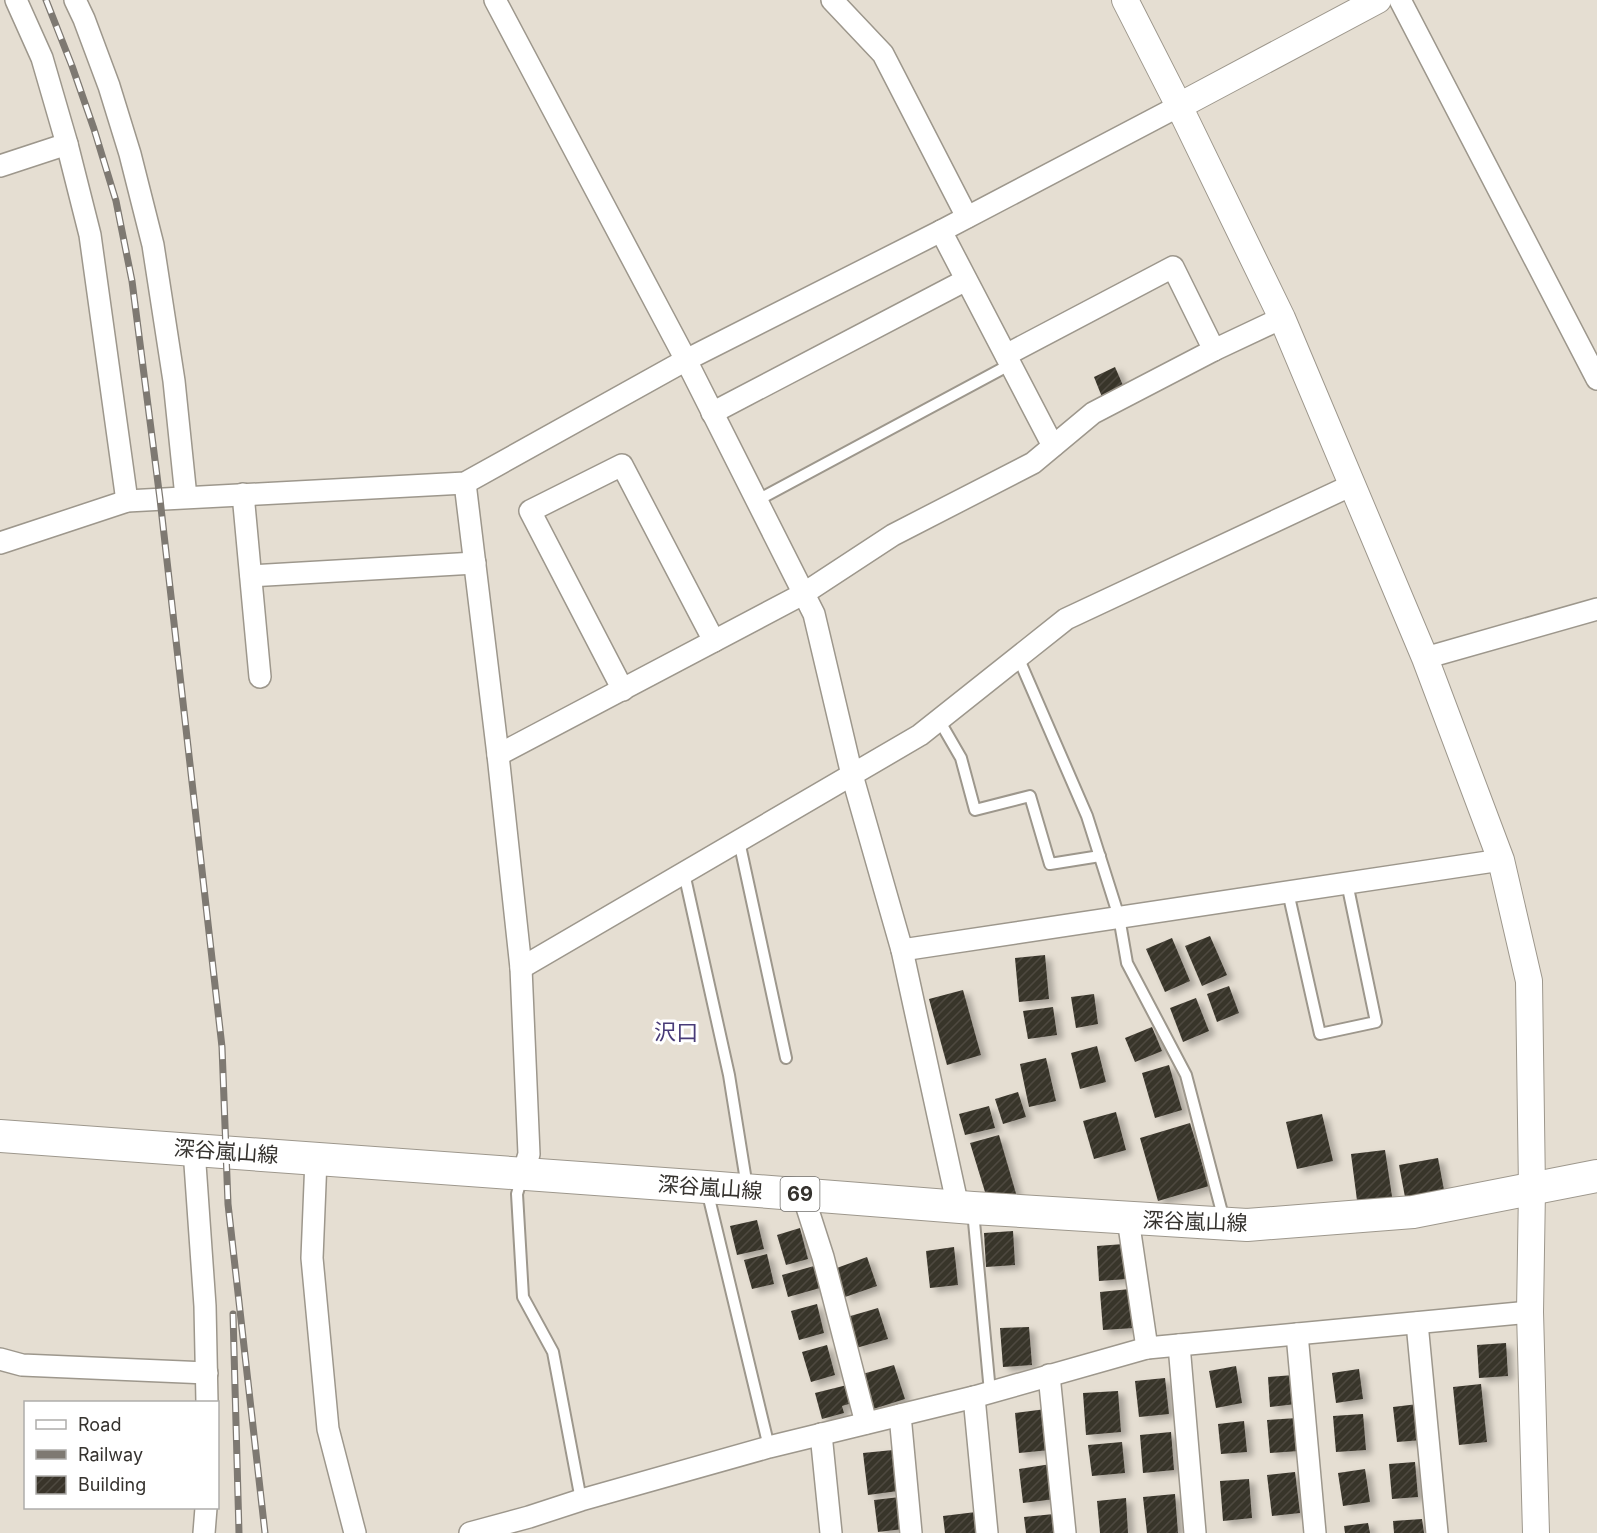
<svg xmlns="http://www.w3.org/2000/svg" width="1597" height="1533" viewBox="0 0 1597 1533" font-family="Inter,'Noto Sans JP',sans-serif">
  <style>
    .building { fill: url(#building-hatch); filter: url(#shadow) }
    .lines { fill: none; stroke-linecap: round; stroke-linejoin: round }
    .service-casing { stroke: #9d978c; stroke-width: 14 }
    .minor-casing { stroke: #9d978c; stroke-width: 24 }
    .tertiary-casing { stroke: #9d978c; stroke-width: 28 }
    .primary-casing { stroke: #9d978c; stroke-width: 34 }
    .service { stroke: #fff; stroke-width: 10 }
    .minor { stroke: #fff; stroke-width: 21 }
    .tertiary { stroke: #fff; stroke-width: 26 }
    .primary { stroke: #fff; stroke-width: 32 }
    .rail-casing { stroke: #7e7972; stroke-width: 7 }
    .rail { stroke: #fff; stroke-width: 4.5; stroke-dasharray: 14; stroke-linecap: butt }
    .labels { text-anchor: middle; stroke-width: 6; stroke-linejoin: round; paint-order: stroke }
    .shield { fill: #fff; stroke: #72706d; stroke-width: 1.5 }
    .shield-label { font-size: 20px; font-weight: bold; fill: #35322e }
    .street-label { font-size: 21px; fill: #35322e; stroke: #fff }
    .neighbourhood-label { font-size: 22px; fill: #483b78; stroke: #fff }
  </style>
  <defs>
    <pattern id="building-hatch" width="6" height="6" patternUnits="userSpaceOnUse" patternTransform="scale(1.5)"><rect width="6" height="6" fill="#39342a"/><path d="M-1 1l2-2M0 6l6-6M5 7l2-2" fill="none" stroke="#4e4940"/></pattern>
    <filter id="shadow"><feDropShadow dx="6" dy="4" stdDeviation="3" flood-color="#0004"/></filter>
  </defs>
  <rect width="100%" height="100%" fill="#e5ded2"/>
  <g class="building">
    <polygon points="1115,367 1125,390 1104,402 1094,377"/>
    <polygon points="1210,936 1227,975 1202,986 1185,946"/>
    <polygon points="1172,938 1190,981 1165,992 1146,949"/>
    <polygon points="1045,955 1049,999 1019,1002 1015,958"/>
    <polygon points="1229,986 1239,1013 1217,1022 1207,994"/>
    <polygon points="963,990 981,1055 947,1065 929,999"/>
    <polygon points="1094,994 1098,1024 1076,1028 1071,997"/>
    <polygon points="1196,998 1209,1031 1183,1042 1170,1008"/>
    <polygon points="1053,1007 1057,1035 1028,1039 1023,1011"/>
    <polygon points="1152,1027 1162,1051 1135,1062 1125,1038"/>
    <polygon points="1097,1046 1106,1082 1080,1089 1071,1053"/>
    <polygon points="1046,1058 1056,1101 1029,1107 1020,1064"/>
    <polygon points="1169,1065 1182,1110 1155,1118 1142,1073"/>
    <polygon points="1018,1092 1026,1117 1003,1124 995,1099"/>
    <polygon points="989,1106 995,1128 965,1135 959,1114"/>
    <polygon points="1116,1112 1126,1150 1094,1159 1083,1121"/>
    <polygon points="1322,1114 1333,1161 1297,1169 1286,1122"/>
    <polygon points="1190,1123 1209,1186 1158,1201 1140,1138"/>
    <polygon points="999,1135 1017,1197 989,1205 970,1143"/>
    <polygon points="1385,1150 1393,1203 1358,1208 1351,1154"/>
    <polygon points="1438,1158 1444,1190 1405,1197 1399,1165"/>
    <polygon points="757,1220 764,1249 737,1255 730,1226"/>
    <polygon points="800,1228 808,1259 786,1265 777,1235"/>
    <polygon points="1013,1231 1015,1265 986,1267 984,1233"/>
    <polygon points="1124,1244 1127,1279 1099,1281 1097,1246"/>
    <polygon points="954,1247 958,1285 930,1288 926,1251"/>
    <polygon points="767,1254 774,1284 752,1289 744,1260"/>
    <polygon points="867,1257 877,1286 845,1297 834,1269"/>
    <polygon points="814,1266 820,1288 788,1297 782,1275"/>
    <polygon points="1130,1289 1134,1328 1103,1330 1100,1292"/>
    <polygon points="817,1304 824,1333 799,1340 791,1311"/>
    <polygon points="878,1308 888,1339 856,1348 847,1317"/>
    <polygon points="1029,1327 1032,1365 1003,1367 1000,1328"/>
    <polygon points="1506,1343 1508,1376 1479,1378 1477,1345"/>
    <polygon points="827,1345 835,1375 811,1382 802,1352"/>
    <polygon points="894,1365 905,1399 870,1410 859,1375"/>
    <polygon points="1236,1366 1242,1403 1216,1408 1209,1371"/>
    <polygon points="1359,1369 1363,1399 1336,1403 1332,1373"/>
    <polygon points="1294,1375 1296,1404 1270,1407 1268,1377"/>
    <polygon points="1165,1378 1169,1414 1139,1417 1135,1381"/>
    <polygon points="1481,1384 1487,1442 1459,1445 1453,1387"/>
    <polygon points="847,1385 852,1403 842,1406 844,1413 822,1419 815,1393"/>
    <polygon points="1118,1391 1121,1432 1086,1435 1083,1393"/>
    <polygon points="1418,1404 1422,1440 1397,1442 1393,1407"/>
    <polygon points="1046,1409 1050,1450 1019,1453 1015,1413"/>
    <polygon points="1363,1414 1366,1450 1336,1452 1333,1416"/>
    <polygon points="1297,1418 1299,1451 1270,1453 1267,1420"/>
    <polygon points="1244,1421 1247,1452 1221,1454 1218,1424"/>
    <polygon points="1171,1432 1174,1470 1143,1473 1140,1435"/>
    <polygon points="1122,1442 1125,1473 1092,1476 1088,1445"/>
    <polygon points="893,1450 898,1491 868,1495 863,1453"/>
    <polygon points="1415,1462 1418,1497 1392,1499 1389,1464"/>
    <polygon points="1051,1464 1055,1499 1023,1503 1019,1469"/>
    <polygon points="1365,1469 1370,1502 1343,1506 1338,1473"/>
    <polygon points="1295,1472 1300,1513 1272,1516 1267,1475"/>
    <polygon points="1249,1479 1252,1518 1223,1521 1220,1481"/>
    <polygon points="1175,1494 1178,1533 1147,1533 1143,1497"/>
    <polygon points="900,1497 903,1529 878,1532 874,1500"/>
    <polygon points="1126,1498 1128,1533 1100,1533 1097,1501"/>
    <polygon points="976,1512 978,1533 945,1533 943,1516"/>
    <polygon points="1054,1514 1056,1533 1026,1533 1024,1517"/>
    <polygon points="1422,1519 1424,1533 1394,1533 1393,1521"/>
    <polygon points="1368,1523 1370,1533 1345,1533 1344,1526"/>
  </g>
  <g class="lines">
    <g class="service-casing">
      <g id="service">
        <polyline points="756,501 1011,364"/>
        <polyline points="1018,657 1087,816 1119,917 1127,963 1186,1075 1224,1220"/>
        <polyline points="939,720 961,758 975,810 1030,796 1050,864 1100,856"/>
        <polyline points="739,841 786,1058"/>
        <polyline points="684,873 729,1075 747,1187"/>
        <polyline points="1288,892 1320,1034 1376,1022 1347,883"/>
        <polyline points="522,1177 517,1194 523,1297 553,1352 581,1500"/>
        <polyline points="707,1190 769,1447"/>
        <polyline points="973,1211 990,1392"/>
      </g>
    </g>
    <g class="minor-casing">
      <g id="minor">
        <polyline points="16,0 42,58 67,144 90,235 127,501"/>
        <polyline points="75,0 84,19 109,86 130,154 153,245 174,381 186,497"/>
        <polyline points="495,0 686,360 814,614 852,775 902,950 958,1207"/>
        <polyline points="832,0 883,54 967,217"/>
        <polyline points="1400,0 1597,379"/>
        <polyline points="0,166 67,144"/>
        <polyline points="941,231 1053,446"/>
        <polyline points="1006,355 1173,267 1214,350"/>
        <polyline points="712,413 966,280"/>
        <polyline points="465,483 498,755 521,968 529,1154 523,1174"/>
        <polyline points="243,494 260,677"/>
        <polyline points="0,543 127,501 465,483 686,360 941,231 1179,106"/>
        <polyline points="251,576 475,563"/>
        <polyline points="1425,658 1597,609"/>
        <polyline points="623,690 530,511 622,465 714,641"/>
        <polyline points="498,755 803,594 893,535 1033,463 1093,413 1214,350 1282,318"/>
        <polyline points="902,950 1501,860"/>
        <polyline points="521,968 920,735 1066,619 1352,485"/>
        <polyline points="194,1150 205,1306 207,1402"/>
        <polyline points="316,1159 312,1258 328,1429 355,1533"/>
        <polyline points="803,1195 823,1257 866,1423"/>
        <polyline points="1128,1219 1147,1348"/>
        <polyline points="1417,1323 1437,1533"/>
        <polyline points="1297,1334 1315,1533"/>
        <polyline points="1179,1345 1195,1533"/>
        <polyline points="0,1359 22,1365 207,1373"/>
        <polyline points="1049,1375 1065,1533"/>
        <polyline points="974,1397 987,1533"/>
        <polyline points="900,1415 911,1533"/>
        <polyline points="821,1434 831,1533"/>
        <polyline points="204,1533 206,1508"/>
        <polyline points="470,1533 529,1517 581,1500 769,1447 974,1397 1147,1348 1530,1312"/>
      </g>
    </g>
    <g class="tertiary-casing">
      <g id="tertiary">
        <polyline points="1125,0 1179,106 1282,318 1425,658 1501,860 1529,981 1532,1189 1530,1312 1536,1533"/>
        <polyline points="1179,106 1378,0"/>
      </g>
    </g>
    <g class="primary-casing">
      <polyline id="primary" points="0,1136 706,1187 973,1208 1247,1225 1413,1212 1597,1176"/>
    </g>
    <use href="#service" class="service"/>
    <use href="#minor" class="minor"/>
    <use href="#tertiary" class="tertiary"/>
    <use href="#primary" class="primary"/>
    <g class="rail-casing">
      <g id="rail">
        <polyline points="46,0 72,66 94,129 116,201 132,281 160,499 222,1047 228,1204 265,1533"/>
        <polyline points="233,1314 239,1533"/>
      </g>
    </g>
    <use href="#rail" class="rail"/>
  </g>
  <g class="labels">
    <rect class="shield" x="780.5" y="1177" width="39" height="34" rx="4.5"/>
    <g class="shield-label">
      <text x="800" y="1201">69</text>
    </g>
    <g class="street-label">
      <text transform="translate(226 1152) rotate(4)" y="7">深谷嵐山線</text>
      <text transform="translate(710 1188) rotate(4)" y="7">深谷嵐山線</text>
      <text transform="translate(1195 1222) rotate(2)" y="7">深谷嵐山線</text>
    </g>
    <g class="neighbourhood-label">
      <text x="676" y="1040">沢口</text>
    </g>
  </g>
  <rect x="24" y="1401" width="195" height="108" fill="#ffffff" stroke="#aeadab" stroke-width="1.5"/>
  <rect x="36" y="1420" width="30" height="9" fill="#ffffff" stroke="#aeadab" stroke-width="1.5"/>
  <text x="78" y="1431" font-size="18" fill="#35322e">Road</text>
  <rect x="36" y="1450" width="30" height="9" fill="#7e7972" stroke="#aeadab" stroke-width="1.5"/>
  <text x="78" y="1461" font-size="18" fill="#35322e">Railway</text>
  <rect x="36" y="1476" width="30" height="18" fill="url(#building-hatch)" stroke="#aeadab" stroke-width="1.5"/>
  <text x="78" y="1491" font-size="18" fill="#35322e">Building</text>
</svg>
